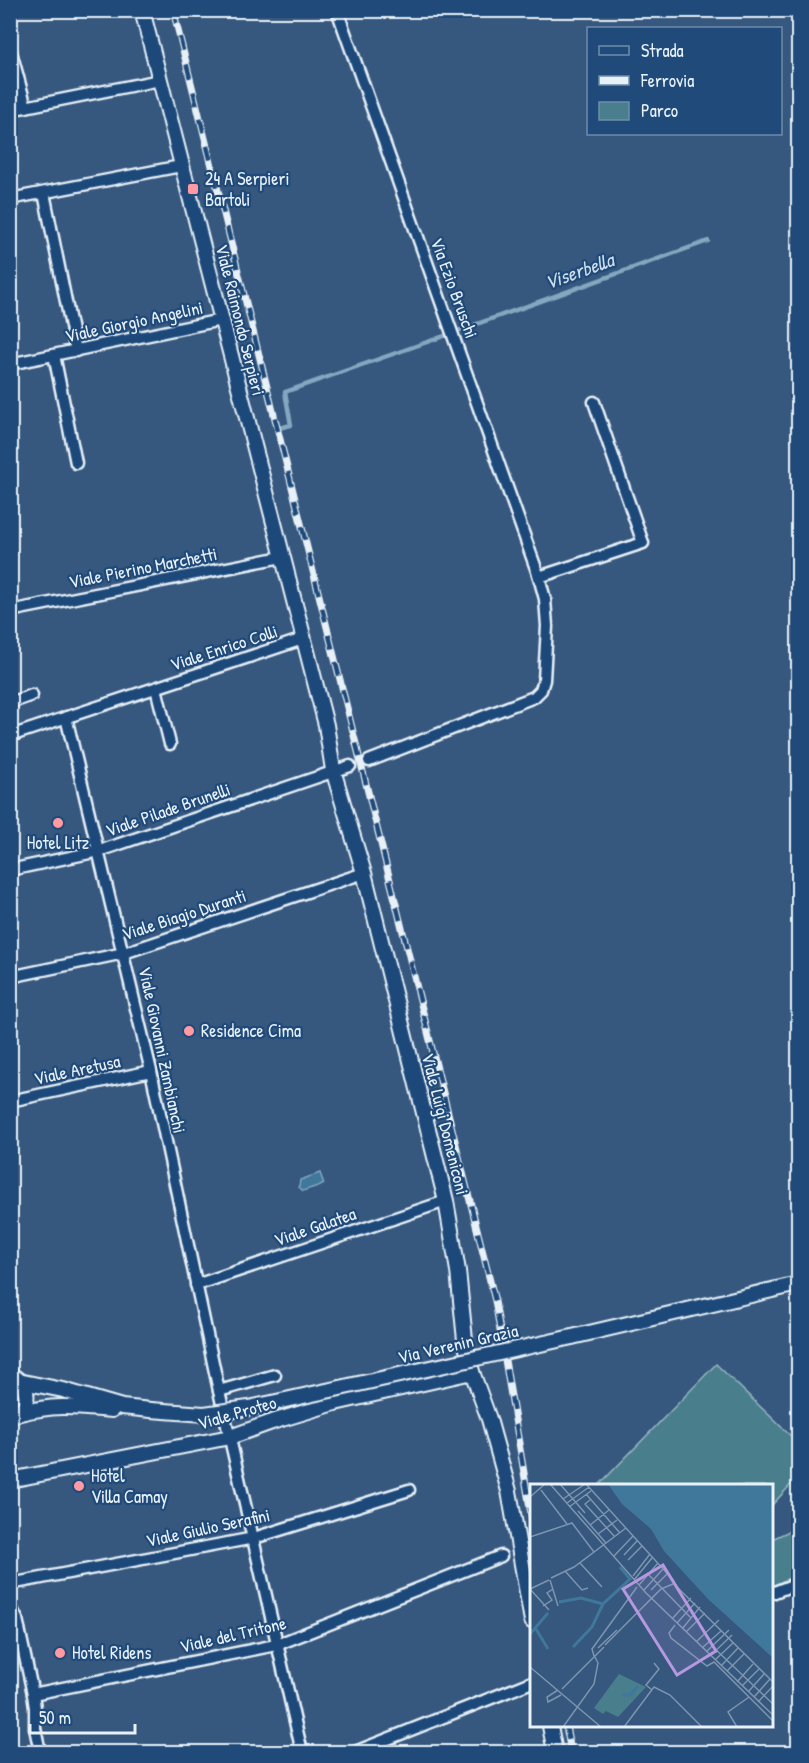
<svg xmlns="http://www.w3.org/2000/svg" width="809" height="1763" viewBox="0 0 809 1763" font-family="'Patrick Hand',sans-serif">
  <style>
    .green { fill: #497e8c; stroke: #98b8c2; stroke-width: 1.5 }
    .water { fill: #40789b; stroke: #83a8c0; stroke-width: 1.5 }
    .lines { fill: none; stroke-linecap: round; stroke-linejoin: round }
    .stream { stroke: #83a8c0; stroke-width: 4.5 }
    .minor-tunnel { stroke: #516e90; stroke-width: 10; stroke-dasharray: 10 5; stroke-linecap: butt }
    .minor-casing { stroke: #e8f1f8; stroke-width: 15 }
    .tertiary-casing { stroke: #e8f1f8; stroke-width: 18 }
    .minor { stroke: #1f4a7a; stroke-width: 10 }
    .tertiary { stroke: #1f4a7a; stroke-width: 14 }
    .rail-casing { stroke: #e8f1f8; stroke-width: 7 }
    .rail { stroke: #1f4a7a; stroke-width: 4.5; stroke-dasharray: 14; stroke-linecap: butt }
    .tertiary-bridge-casing { stroke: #e8f1f8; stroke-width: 18; stroke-linecap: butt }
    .tertiary-bridge { stroke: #1f4a7a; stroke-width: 14 }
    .poi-dot { fill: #ff9aa2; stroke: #1f4a7a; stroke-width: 2 }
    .labels { text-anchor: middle; stroke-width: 4.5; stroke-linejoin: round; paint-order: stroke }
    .poi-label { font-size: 18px; fill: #e8f1f8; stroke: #1f4a7a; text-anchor: start }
    .street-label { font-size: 18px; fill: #e8f1f8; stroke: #1f4a7a }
    .water-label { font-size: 20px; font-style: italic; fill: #cfdfea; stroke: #1f4a7a }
    .inset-river { fill: none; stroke: #40789b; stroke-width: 3 }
    .inset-road { fill: none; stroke: #7d95af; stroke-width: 1.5 }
    .view { fill: #b798de; fill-opacity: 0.15; stroke: #b798de; stroke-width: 3 }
    .inset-edge { fill: none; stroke: #e8f1f8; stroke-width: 3 }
  </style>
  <rect width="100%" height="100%" fill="#36577e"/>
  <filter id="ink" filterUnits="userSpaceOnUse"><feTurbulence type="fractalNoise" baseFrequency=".0167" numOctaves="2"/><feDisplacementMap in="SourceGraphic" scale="12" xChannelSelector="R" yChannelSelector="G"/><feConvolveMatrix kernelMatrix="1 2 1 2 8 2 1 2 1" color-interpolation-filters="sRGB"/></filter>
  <g filter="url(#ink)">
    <g class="green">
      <polygon points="716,1364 798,1443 798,1477 772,1505 772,1486 599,1485"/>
      <polygon points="798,1527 798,1574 772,1586 772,1539"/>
    </g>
    <polygon class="water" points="320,1173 324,1184 303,1191 299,1187 300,1180"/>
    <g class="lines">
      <g class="stream">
        <polyline points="460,330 708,241"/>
        <polyline points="279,428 291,425 285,392 447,335"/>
      </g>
      <polyline class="minor-tunnel" points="350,766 369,761"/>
      <g class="minor-casing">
        <g id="minor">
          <polyline points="337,10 539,577 545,599 547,626 544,680 541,690 534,697 369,761"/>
          <polyline points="10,48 26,107"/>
          <polyline points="10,110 160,80"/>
          <polyline points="44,193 76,351"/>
          <polyline points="10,199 181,166"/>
          <polyline points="54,355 76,463"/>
          <polyline points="10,364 221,320"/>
          <polyline points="539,577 643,543 594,402"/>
          <polyline points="10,611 282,557"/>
          <polyline points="156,688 170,744"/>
          <polyline points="10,703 32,695"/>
          <polyline points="66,717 151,1071 219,1391 302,1752"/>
          <polyline points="10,736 303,639"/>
          <polyline points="10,870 99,851 350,766"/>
          <polyline points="10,977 124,953 364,873"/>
          <polyline points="10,1101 151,1071"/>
          <polyline points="196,1285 446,1201"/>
          <polyline points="219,1391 275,1375"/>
          <polyline points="10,1584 254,1538 409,1490"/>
          <polyline points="772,1593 798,1583"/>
          <polyline points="10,1605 17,1619 33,1694 35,1708 35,1728 40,1752"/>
          <polyline points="33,1694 276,1645 501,1556"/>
          <polyline points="355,1752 532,1682"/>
        </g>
      </g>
      <g class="tertiary-casing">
        <g id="tertiary">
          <polyline points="142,10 326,725 333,770 364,873 446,1201 458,1271 465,1340 472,1372 489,1419 509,1491 532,1621"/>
          <polyline points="572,1337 798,1284"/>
          <path d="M10,1375c21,8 23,35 0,42"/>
          <polyline points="23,1382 63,1390 122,1407 151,1410"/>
          <path d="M20,1413c37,-9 55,-6 92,-3"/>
          <polyline points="10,1480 230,1437 272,1422 335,1403 472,1372"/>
          <polyline points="550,1726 555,1752"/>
        </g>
      </g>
      <use href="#minor" class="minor"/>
      <use href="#tertiary" class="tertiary"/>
      <g class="rail-casing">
        <g id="rail">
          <polyline points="173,10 495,1301 532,1520"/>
          <polyline points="566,1726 571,1752"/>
        </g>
      </g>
      <use href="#rail" class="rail"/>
      <g class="tertiary-bridge-casing">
        <polyline id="tertiary-bridge" points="151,1410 204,1414 249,1408 572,1337"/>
      </g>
      <use href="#tertiary-bridge" class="tertiary-bridge"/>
    </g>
  </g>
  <g class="poi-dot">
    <rect x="187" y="183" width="12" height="12" rx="3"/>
    <circle cx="58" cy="823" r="6"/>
    <circle cx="189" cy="1031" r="6"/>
    <circle cx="79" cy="1486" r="6"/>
    <circle cx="60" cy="1653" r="6"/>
  </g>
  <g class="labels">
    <g class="poi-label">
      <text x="205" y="185">24 A Serpieri<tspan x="205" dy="21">Bartoli</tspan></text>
      <text x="58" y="849" text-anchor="middle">Hotel Litz</text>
      <text x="201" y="1037">Residence Cima</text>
      <text x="91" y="1482">Hotel<tspan x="91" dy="21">Villa Camay</tspan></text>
      <text x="72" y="1659">Hotel Ridens</text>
    </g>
    <g class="street-label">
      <text transform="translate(454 288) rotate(70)" y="6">Via Ezio Bruschi</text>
      <text transform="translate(240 320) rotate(76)" y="6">Viale Raimondo Serpieri</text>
      <text transform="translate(134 322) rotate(-12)" y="6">Viale Giorgio Angelini</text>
      <text transform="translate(143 568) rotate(-11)" y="6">Viale Pierino Marchetti</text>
      <text transform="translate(224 648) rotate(-18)" y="6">Viale Enrico Colli</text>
      <text transform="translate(168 810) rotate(-19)" y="6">Viale Pilade Brunelli</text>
      <text transform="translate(184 915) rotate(-18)" y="6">Viale Biagio Duranti</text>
      <text transform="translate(162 1050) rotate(78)" y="6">Viale Giovanni Zambianchi</text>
      <text transform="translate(77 1070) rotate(-12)" y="6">Viale Aretusa</text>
      <text transform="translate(445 1124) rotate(76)" y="6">Viale Luigi Domeniconi</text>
      <text transform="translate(315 1227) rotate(-19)" y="6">Viale Galatea</text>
      <text transform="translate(458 1344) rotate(-13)" y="6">Via Verenin Grazia</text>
      <text transform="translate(237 1413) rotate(-16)" y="6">Viale Proteo</text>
      <text transform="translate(208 1528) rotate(-12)" y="6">Viale Giulio Serafini</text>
      <text transform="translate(233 1635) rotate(-13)" y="6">Viale del Tritone</text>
    </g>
    <g class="water-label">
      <text transform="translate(579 271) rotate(-20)" y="7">Viserbella</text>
    </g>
  </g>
  <g transform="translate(530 1484)">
    <rect width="243" height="243" fill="#36577e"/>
    <path d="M89,190l27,13 -28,30 -12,-6 -3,3 -9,-6z" fill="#497e8c"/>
    <path d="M78,0h165v174l-65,-59 -44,-48 -13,-22 -29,-25z" fill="#40789b"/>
    <path class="inset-river" d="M29,118l22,-4 22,6M6,145l12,20M0,150l18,-21M43,163l19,-20 11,-23 27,-25 -10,-12M108,202l-7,9h-9l8,-1z"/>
    <path class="inset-road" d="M20,0l96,109 127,122M30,0l25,29M56,0l88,97M11,6l26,34M56,10l34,39M0,13l15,-13M33,15l22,-15M60,16l-5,4 30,33M37,19l22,-16M39,23l22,-16M48,27l28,32M60,41l19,-15M68,50l19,-14M0,53l42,-14 22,29M94,71l13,-14M84,72l19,-20M98,76l14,-14M50,79l22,24M35,87l17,19 6,-2M117,89l44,45M103,92l17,-22M21,94l23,-11 52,-39M20,96l8,26M104,96l18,-22M144,100l99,98M109,101l19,-22M0,105l19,21M0,105l19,-9M114,106l19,-21M121,106l17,-17M13,122l9,-6 -5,-7 6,-4M142,135l19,-21M147,139l18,-20M145,141l-6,8 2,5 36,28 7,-4 59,59M152,145l18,-22M156,148l19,-19M166,158l23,-22M75,161l56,-56 12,-5M182,162l61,58M68,164l19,-18M172,164l19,-17M176,168l23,-22M64,172l-2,-7 45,-62M180,172l22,-21M185,176l18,-17M191,182l17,-18M0,183l71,60M197,187l17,-17M207,198l16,-18M212,202l17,-17M32,205l42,-42M28,206l-11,7 1,5 13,-7M122,206l-6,-5 13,-16 -5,-6M218,208l16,-18M224,213l16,-18M228,218l15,-16M33,243l31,-43 4,-21 -3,-6M94,243l30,-40 16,8 32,32M207,243l-9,-15 21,-15"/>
    <path class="view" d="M133,81l53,86 -39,24 -54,-86z"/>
    <rect width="243" height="243" class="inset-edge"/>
  </g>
  <rect width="809" height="1763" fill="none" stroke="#1f4a7a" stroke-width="36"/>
  <rect x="18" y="18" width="773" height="1727" fill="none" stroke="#e8f1f8" stroke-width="2" filter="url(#ink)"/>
  <rect x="587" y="27" width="195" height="108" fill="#1f4a7a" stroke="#6f8dac" stroke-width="1.5"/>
  <rect x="599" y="46" width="30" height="9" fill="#1f4a7a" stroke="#6f8dac" stroke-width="1.5"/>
  <text x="641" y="57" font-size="18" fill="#e8f1f8">Strada</text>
  <rect x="599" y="76" width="30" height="9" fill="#e8f1f8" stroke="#6f8dac" stroke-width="1.5"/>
  <text x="641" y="87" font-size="18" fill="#e8f1f8">Ferrovia</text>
  <rect x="599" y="102" width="30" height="18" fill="#497e8c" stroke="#6f8dac" stroke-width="1.5"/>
  <text x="641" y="117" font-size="18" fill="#e8f1f8">Parco</text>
  <path d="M30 1724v9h105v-9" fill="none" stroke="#e8f1f8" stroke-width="3"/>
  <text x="39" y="1724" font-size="18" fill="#e8f1f8" stroke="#1f4a7a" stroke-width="4.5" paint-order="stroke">50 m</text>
</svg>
